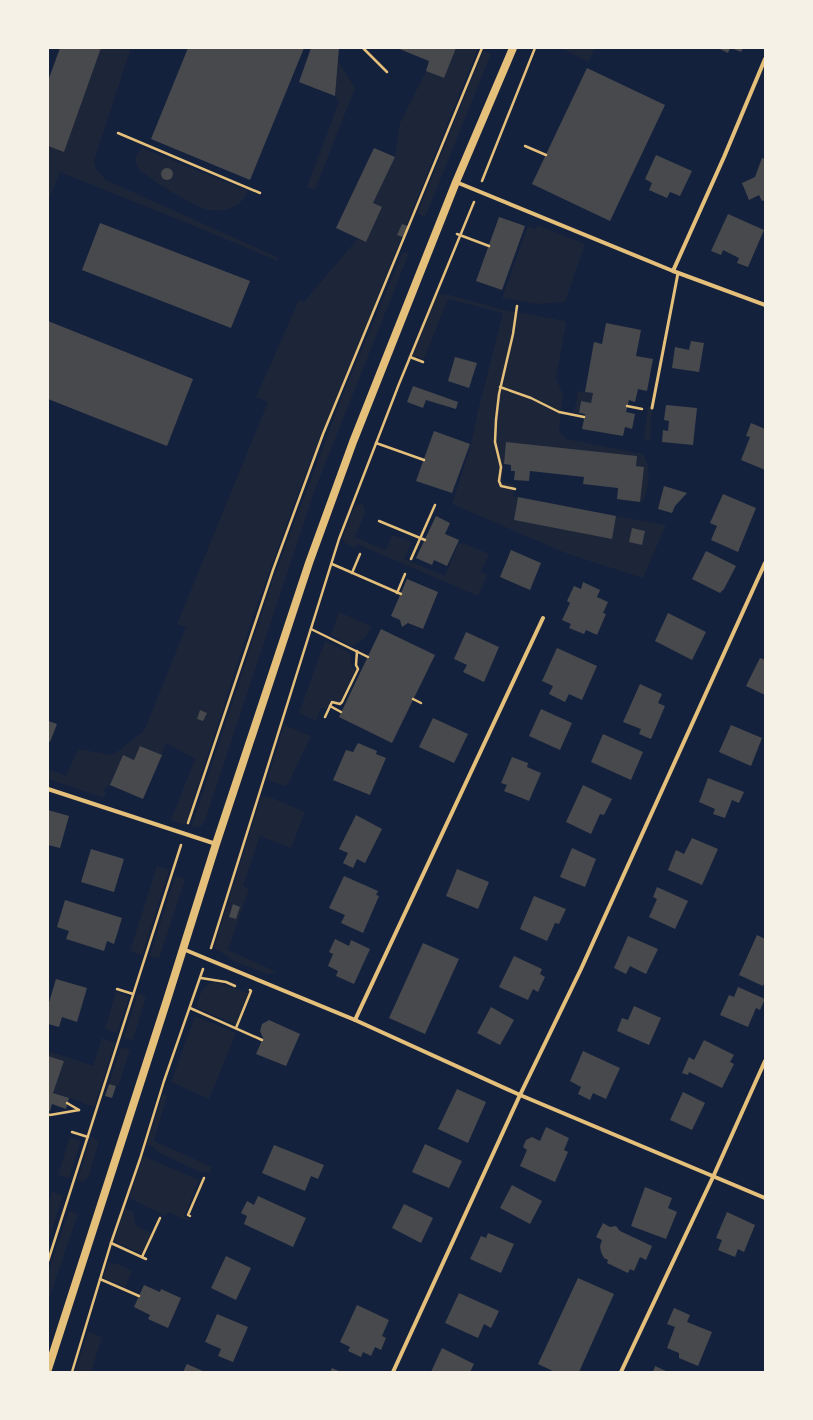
<svg xmlns="http://www.w3.org/2000/svg" width="813" height="1420" viewBox="0 0 813 1420" font-family="'Nunito Sans',sans-serif">
  <style>
    .green { fill: #1d2539 }
    .building { fill: #48494c }
    .lines { fill: none; stroke-linecap: round; stroke-linejoin: round }
    .path { stroke: #e5c07b; stroke-width: 2.5 }
    .service { stroke: #e5c07b; stroke-width: 3 }
    .minor { stroke: #e5c07b; stroke-width: 4 }
    .secondary { stroke: #e5c07b; stroke-width: 8 }
  </style>
  <rect width="100%" height="100%" fill="#14213d"/>
  <g class="green">
    <polygon points="101,48 131,48 94,160 96,169 106,180 277,257 278,261 184,222 60,172 48,202 48,146 64,151"/>
    <polygon points="456,48 478,48 300,488 253,616 185,825 171,820 195,759 166,743 162,755 141,746 134,760 123,755 110,785 103,790 106,792 104,798 48,779 48,769 66,776 78,749 113,755 144,731 186,627 177,624 268,402 256,397 299,300 304,302 358,238 366,241 382,208 373,203 395,157 400,123 426,71 443,78"/>
    <polygon points="561,48 595,48 588,62"/>
    <polygon points="483,51 491,54 425,217 417,214"/>
    <polygon points="338,61 355,88 315,190 307,187 339,102 335,96"/>
    <path d="M142,148l106,43c-7,17 -22,21 -39,19 -11,-1 -65,-33 -71,-43 -1,-3 -2,-6 -3,-9z"/>
    <polygon points="537,225 585,244 565,302 537,304 502,298 528,226 536,229"/>
    <polygon points="403,252 409,253 314,492 205,820 201,826 191,828 272,582 345,389"/>
    <path d="M437,294l13,1 54,15 61,11 1,4 -10,53 7,17 -4,33 2,6 5,5 77,15c9,14 6,31 1,46l-4,2 3,-35 -7,-1 1,-10 -131,-13 -4,39 12,2 -1,12 5,1 -4,23 97,18 5,-22 50,9 -23,53 -75,-24 -116,-50 19,-59 7,-34 25,-98 -55,-14 -24,60 -12,-4z"/>
    <polygon points="578,391 593,393 591,403 581,401 579,413 574,412"/>
    <polygon points="648,407 652,408 650,438 652,441 647,440 644,437"/>
    <polygon points="363,503 365,512 355,537 386,550 392,535 412,542 404,559 445,576 458,544 463,543 489,554 481,572 487,575 478,596 357,544 355,548 345,543 342,539 355,506"/>
    <polygon points="339,612 371,626 365,638 353,646 331,635"/>
    <polygon points="325,641 350,653 352,667 356,669 339,703 331,700 326,709 321,708 316,721 299,713"/>
    <polygon points="284,725 311,736 288,784 284,786 271,781 268,778"/>
    <polygon points="267,796 305,812 291,848 260,836 243,886 249,889 228,950 277,972 267,974 233,961 214,947 261,797"/>
    <polygon points="157,866 169,870 142,955 130,951"/>
    <polygon points="175,876 185,879 159,959 150,956"/>
    <path d="M214,982l34,11 -12,32 -39,-17c3,-13 3,-21 17,-26z"/>
    <polygon points="116,992 129,997 117,1033 105,1029"/>
    <polygon points="138,993 146,996 133,1040 124,1038"/>
    <polygon points="195,1016 236,1033 209,1099 171,1082"/>
    <polygon points="102,1038 115,1043 94,1107 81,1103 82,1102 53,1093 64,1061 48,1056 48,1051 93,1066"/>
    <polygon points="121,1047 130,1050 118,1086 109,1084"/>
    <polygon points="163,1094 167,1096 154,1141 212,1167 209,1173 204,1171 202,1173 160,1153 153,1147 146,1145"/>
    <polygon points="91,1136 99,1141 89,1176 83,1182 78,1180"/>
    <polygon points="70,1137 81,1141 69,1178 58,1175"/>
    <polygon points="143,1156 199,1180 184,1216 189,1219 188,1221 168,1212 166,1216 129,1198"/>
    <polygon points="52,1192 63,1195 48,1243 48,1204"/>
    <polygon points="125,1208 133,1212 136,1226 152,1233 142,1254 114,1241"/>
    <polygon points="69,1211 78,1214 48,1301 48,1272"/>
    <polygon points="108,1263 118,1264 132,1271 125,1287 103,1278"/>
    <polygon points="88,1332 102,1337 91,1372 75,1372"/>
  </g>
  <g class="building">
    <polygon points="60,48 101,48 64,152 48,146 48,81"/>
    <polygon points="188,48 304,48 250,180 151,139"/>
    <polygon points="311,48 339,48 335,96 299,82"/>
    <polygon points="397,48 456,48 444,78 426,71 429,61"/>
    <polygon points="718,48 730,48 728,53"/>
    <polygon points="731,48 743,48 741,52"/>
    <polygon points="587,68 665,105 610,221 532,184"/>
    <polygon points="374,148 395,157 373,203 382,207 366,242 336,228"/>
    <polygon points="656,155 692,171 680,196 670,192 667,198 649,190 652,183 645,179"/>
    <polygon points="762,158 765,159 765,200 762,201 759,195 749,200 742,183 755,177"/>
    <circle cx="167" cy="174" r="6"/>
    <polygon points="728,214 764,230 748,267 737,263 739,258 723,250 721,255 711,251"/>
    <polygon points="499,217 525,226 502,290 476,281"/>
    <polygon points="100,223 250,281 231,328 82,270"/>
    <polygon points="402,224 408,226 403,237 397,235"/>
    <polygon points="48,321 193,379 167,446 48,399"/>
    <polygon points="606,323 641,330 636,356 653,359 647,391 638,389 635,402 629,400 626,412 635,414 632,429 625,427 623,436 582,429 585,414 579,413 581,401 591,403 593,393 585,392 594,342 602,344"/>
    <polygon points="691,341 704,343 699,372 672,368 675,347 689,350"/>
    <polygon points="455,357 477,363 469,388 448,381"/>
    <polygon points="413,386 458,402 456,409 426,400 423,408 407,402"/>
    <polygon points="666,405 697,408 693,445 662,442 663,430 668,431 669,421 664,420"/>
    <polygon points="751,423 765,429 765,470 741,460 750,437 746,436"/>
    <polygon points="434,431 470,444 452,493 416,481"/>
    <polygon points="506,442 637,456 636,466 644,467 640,502 617,499 618,488 583,484 584,477 530,471 529,481 514,480 515,471 511,471 511,465 504,464"/>
    <polygon points="664,486 687,493 675,506 672,513 658,509"/>
    <polygon points="723,494 756,508 738,552 711,540 717,526 710,523"/>
    <polygon points="518,497 616,516 612,539 514,520"/>
    <polygon points="436,516 450,523 445,534 459,540 447,566 434,560 432,565 416,558"/>
    <polygon points="632,528 645,531 642,545 629,542"/>
    <polygon points="511,550 541,563 530,590 500,577"/>
    <polygon points="706,551 736,566 724,589 720,593 692,579"/>
    <polygon points="407,579 438,592 423,629 408,623 402,627 400,620 391,616"/>
    <polygon points="583,582 600,590 597,597 608,602 603,613 606,614 597,635 586,630 584,634 569,628 571,624 562,620 570,603 567,601 574,586 581,589"/>
    <polygon points="668,613 706,632 692,660 655,641"/>
    <polygon points="381,629 435,655 392,743 339,717"/>
    <polygon points="466,632 499,647 484,682 463,672 467,665 454,659"/>
    <polygon points="557,648 597,666 582,700 569,694 565,702 549,694 553,686 542,681"/>
    <polygon points="760,658 765,660 765,695 746,686"/>
    <polygon points="640,684 662,694 658,703 665,706 651,739 639,734 641,729 623,722"/>
    <polygon points="541,709 572,723 560,750 529,736"/>
    <polygon points="200,710 207,713 203,721 197,719"/>
    <polygon points="433,718 468,734 454,763 419,747"/>
    <polygon points="48,721 57,724 50,742 48,741"/>
    <polygon points="731,725 762,738 751,766 719,752"/>
    <polygon points="603,734 643,752 631,780 591,762"/>
    <polygon points="358,743 377,751 376,754 386,758 370,795 333,780 346,750 353,752"/>
    <polygon points="140,746 162,755 143,799 110,785 123,755 134,760"/>
    <polygon points="512,757 528,763 527,767 541,773 529,801 504,791 507,785 501,783"/>
    <polygon points="708,778 744,792 739,803 732,800 725,818 713,814 715,809 699,802"/>
    <polygon points="583,785 612,799 604,815 600,814 591,834 566,822"/>
    <polygon points="48,810 69,816 60,848 48,845"/>
    <polygon points="356,815 382,829 365,863 357,859 353,868 343,863 348,853 339,849"/>
    <polygon points="692,838 718,849 702,885 668,870 676,850 684,854"/>
    <polygon points="572,848 596,859 585,887 560,877"/>
    <polygon points="91,849 124,859 114,892 81,882"/>
    <polygon points="457,869 489,882 478,909 446,896"/>
    <polygon points="344,876 378,891 376,895 379,896 363,933 341,923 345,915 329,908"/>
    <polygon points="657,887 688,901 675,929 649,917 657,899 653,897"/>
    <polygon points="534,896 566,909 559,924 555,923 547,941 520,929"/>
    <polygon points="65,900 122,918 114,944 107,941 104,951 66,939 69,931 57,927"/>
    <polygon points="233,904 240,907 236,919 229,917"/>
    <polygon points="757,935 765,939 765,981 763,986 739,975"/>
    <polygon points="628,936 658,949 646,974 630,966 626,974 614,968"/>
    <polygon points="335,939 349,946 351,940 370,949 354,984 336,976 338,971 328,966 333,954 329,952"/>
    <polygon points="423,943 459,959 425,1034 389,1018"/>
    <polygon points="514,956 542,969 540,974 545,977 538,992 533,989 528,1000 499,987"/>
    <polygon points="56,979 87,988 77,1022 62,1017 59,1027 48,1024 48,1006"/>
    <polygon points="738,987 765,999 760,1010 756,1008 748,1027 720,1015 729,995 734,997"/>
    <polygon points="634,1006 661,1018 649,1045 617,1031 622,1018 628,1020"/>
    <polygon points="491,1007 514,1020 500,1045 477,1033"/>
    <polygon points="269,1020 300,1034 286,1066 256,1054 263,1038 260,1031 262,1024"/>
    <polygon points="704,1040 734,1055 730,1062 734,1064 722,1088 689,1072 688,1075 682,1073 689,1057 694,1060"/>
    <polygon points="583,1051 620,1068 606,1099 593,1093 590,1100 578,1094 581,1087 570,1081"/>
    <polygon points="48,1056 64,1061 53,1093 69,1098 66,1109 52,1104 50,1111 48,1111"/>
    <polygon points="109,1084 116,1086 112,1098 105,1096"/>
    <polygon points="457,1089 486,1102 468,1143 438,1129"/>
    <polygon points="683,1092 705,1103 692,1130 670,1120"/>
    <polygon points="546,1127 569,1138 564,1150 568,1152 555,1182 520,1166 527,1150 523,1147 526,1140 532,1137 540,1141"/>
    <polygon points="425,1144 462,1161 449,1188 412,1172"/>
    <polygon points="274,1145 324,1165 318,1179 311,1176 305,1191 262,1173"/>
    <polygon points="512,1185 542,1201 530,1224 500,1208"/>
    <polygon points="645,1187 672,1198 668,1208 677,1212 666,1239 631,1226"/>
    <polygon points="258,1196 306,1218 293,1247 244,1224 247,1216 241,1213 247,1201 254,1205"/>
    <polygon points="404,1204 433,1218 421,1243 392,1228"/>
    <polygon points="727,1212 755,1225 744,1252 738,1249 735,1257 718,1250 722,1240 716,1238"/>
    <polygon points="603,1223 610,1227 616,1226 620,1231 652,1246 646,1260 640,1257 634,1271 630,1269 628,1273 607,1263 608,1260 604,1258 601,1252 600,1246 602,1240 596,1237"/>
    <polygon points="488,1233 514,1244 501,1273 470,1259 481,1236 486,1238"/>
    <polygon points="226,1256 251,1268 236,1300 211,1288"/>
    <polygon points="578,1278 614,1294 579,1372 555,1372 538,1364"/>
    <polygon points="144,1285 160,1292 161,1289 181,1298 168,1328 148,1319 150,1315 134,1307"/>
    <polygon points="459,1293 499,1311 491,1328 484,1324 478,1338 445,1323"/>
    <polygon points="357,1305 389,1320 382,1336 386,1338 381,1350 375,1347 371,1356 363,1352 361,1357 348,1351 350,1347 340,1342"/>
    <polygon points="674,1308 690,1315 687,1322 712,1332 698,1366 679,1358 679,1353 667,1348 675,1327 667,1324"/>
    <polygon points="217,1314 248,1327 233,1362 218,1356 221,1349 205,1342"/>
    <polygon points="442,1348 474,1364 470,1372 431,1372"/>
    <polygon points="187,1364 205,1372 183,1372"/>
    <polygon points="655,1366 668,1372 653,1372"/>
    <polygon points="332,1368 341,1372 330,1372"/>
  </g>
  <g class="lines">
    <g class="path">
      <polyline points="363,48 387,72"/>
      <polyline points="118,133 260,193"/>
      <polyline points="525,146 546,155"/>
      <polyline points="482,181 535,48"/>
      <polyline points="457,234 489,246"/>
      <polyline points="410,357 423,362"/>
      <polyline points="500,387 531,398 559,412 584,417"/>
      <polyline points="627,406 642,409"/>
      <polyline points="376,443 424,460"/>
      <polyline points="515,489 501,486 499,481 501,467 495,442 496,420 499,394 513,334 517,306"/>
      <polyline points="379,521 425,540"/>
      <polyline points="411,559 435,505"/>
      <polyline points="332,564 401,594"/>
      <polyline points="352,573 360,554"/>
      <polyline points="397,593 405,574"/>
      <polyline points="311,629 368,657"/>
      <polyline points="413,699 421,703"/>
      <polyline points="330,706 341,712"/>
      <polyline points="325,717 332,702 340,704 342,702 358,669 356,665 357,651"/>
      <polyline points="188,823 273,570 323,434 482,48"/>
      <polyline points="211,948 339,539 399,384 474,202"/>
      <polyline points="201,978 226,982 235,986"/>
      <polyline points="117,989 133,994"/>
      <polyline points="190,1008 262,1040"/>
      <polyline points="236,1028 251,991 250,990"/>
      <polyline points="67,1103 79,1110"/>
      <polyline points="48,1114 50,1115 79,1110"/>
      <polyline points="72,1132 88,1137"/>
      <polyline points="190,1216 188,1215 204,1178"/>
      <polyline points="111,1243 146,1259"/>
      <polyline points="142,1257 160,1218"/>
      <polyline points="48,1261 181,845"/>
      <polyline points="100,1279 139,1296"/>
      <polyline points="72,1372 111,1243 140,1159 164,1081 203,969"/>
    </g>
    <polyline class="service" points="652,408 678,273"/>
    <g class="minor">
      <polyline points="456,182 673,271 765,305"/>
      <polyline points="673,271 724,157 765,59"/>
      <polyline points="48,789 216,844"/>
      <polyline points="183,949 355,1020 520,1095 765,1198"/>
      <polyline points="355,1020 543,618"/>
      <polyline points="393,1372 520,1095 581,969 765,563"/>
      <polyline points="621,1372 713,1177 765,1061"/>
    </g>
    <polyline class="secondary" points="48,1369 167,1000 216,844 309,563 353,442 456,182 513,48"/>
  </g>
  <rect width="813" height="1420" fill="none" stroke="#f6f1e7" stroke-width="98"/>
</svg>
